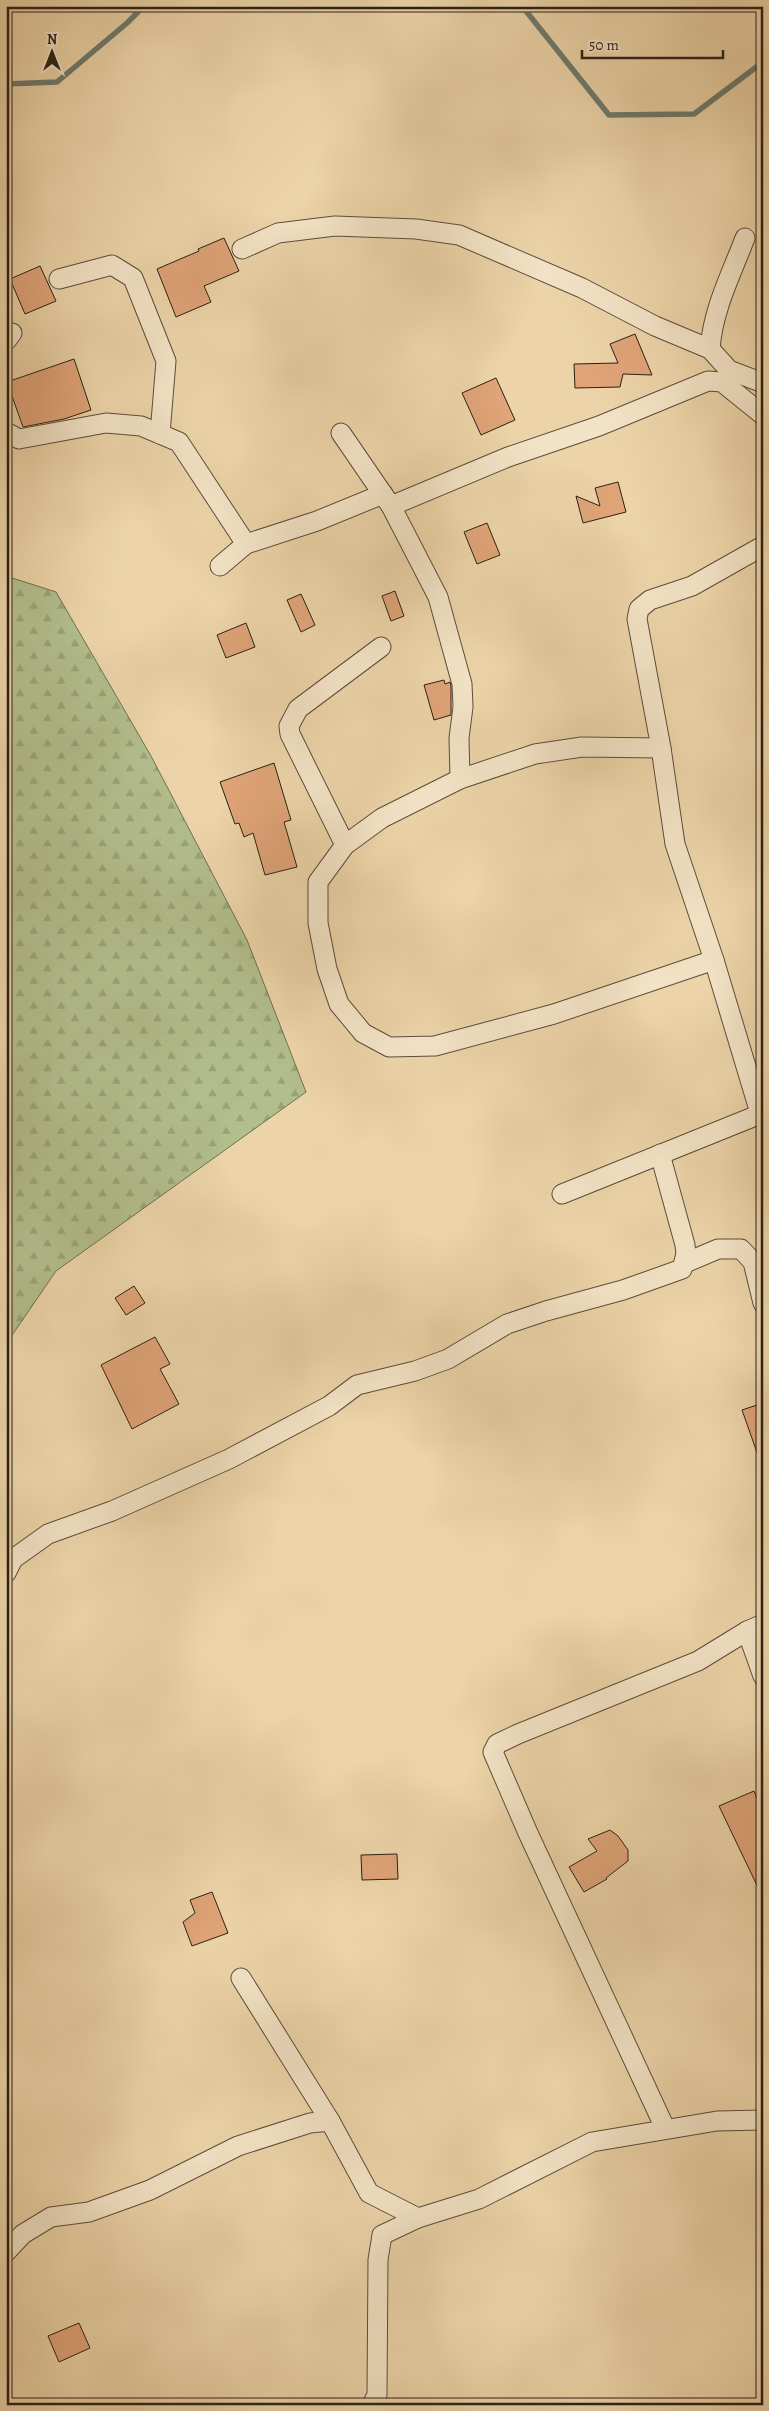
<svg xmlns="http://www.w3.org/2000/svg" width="769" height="2411" viewBox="0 0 769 2411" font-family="Alegreya,serif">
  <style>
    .forest { fill: url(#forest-firs); stroke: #6e6f52 }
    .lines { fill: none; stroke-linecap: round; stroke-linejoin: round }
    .stream { stroke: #6d7b6f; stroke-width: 5.5 }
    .building { fill: #dfa478; stroke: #2b2017 }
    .minor-casing { stroke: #5b4d3b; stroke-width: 21 }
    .minor { stroke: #f3e3c6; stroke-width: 19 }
  </style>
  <defs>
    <pattern id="forest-firs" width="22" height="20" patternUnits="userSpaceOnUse" patternTransform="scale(1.25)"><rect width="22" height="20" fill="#b2be8c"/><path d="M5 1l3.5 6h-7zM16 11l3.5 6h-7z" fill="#99a378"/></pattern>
  </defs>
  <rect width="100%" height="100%" fill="#ecd4a8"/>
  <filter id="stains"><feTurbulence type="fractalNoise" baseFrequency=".004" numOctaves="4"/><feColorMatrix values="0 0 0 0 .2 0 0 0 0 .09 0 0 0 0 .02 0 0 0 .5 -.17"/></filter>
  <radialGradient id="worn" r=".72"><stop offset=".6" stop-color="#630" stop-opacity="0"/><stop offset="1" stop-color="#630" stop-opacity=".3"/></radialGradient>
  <polygon class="forest" points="6,576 56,592 151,756 247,940 306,1092 56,1271 6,1344"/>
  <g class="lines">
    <g class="stream">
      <polyline points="522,6 609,115 694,114 763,62"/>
      <polyline points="6,84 57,82 127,23 144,6"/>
    </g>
  </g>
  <g class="building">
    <polygon points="224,238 239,271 204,286 211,302 176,317 157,269 199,251 198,249"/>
    <polygon points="40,266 56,301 25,314 10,279"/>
    <polygon points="635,334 652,375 623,374 620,387 575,388 574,364 618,363 610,344"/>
    <polygon points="74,359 91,410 64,419 23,427 7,382"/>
    <polygon points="496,378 515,420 481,435 462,393"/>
    <polygon points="618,482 626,512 583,523 576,496 600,506 595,488"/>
    <polygon points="487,523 500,555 477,564 464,532"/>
    <polygon points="395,591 404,616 391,621 382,596"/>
    <polygon points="301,594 315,625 301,632 287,600"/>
    <polygon points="246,623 255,647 226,658 217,635"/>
    <polygon points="444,680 445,684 450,682 451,686 451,715 434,720 424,685"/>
    <polygon points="274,763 291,820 284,822 297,867 265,875 253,833 244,837 239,823 235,824 220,782"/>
    <polygon points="134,1286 145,1303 126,1315 115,1298"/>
    <polygon points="155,1337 170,1364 160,1369 179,1404 132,1429 101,1365"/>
    <polygon points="763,1403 763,1461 760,1461 742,1410"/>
    <polygon points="754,1791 763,1812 763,1898 719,1806"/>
    <polygon points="610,1830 618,1836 628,1850 628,1861 606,1878 607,1879 584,1892 569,1867 597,1851 588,1839"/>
    <polygon points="397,1854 398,1879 362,1880 361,1855"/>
    <polygon points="212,1892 228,1933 192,1946 183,1922 195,1913 190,1900"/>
    <polygon points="79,2323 90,2348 59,2362 48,2336"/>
  </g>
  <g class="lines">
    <g class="minor-casing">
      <g id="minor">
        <polyline points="242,249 278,233 335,226 416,229 459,235 582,288 655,326 710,349 729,370 763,383"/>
        <polyline points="59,279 112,265 133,278 166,361 160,434"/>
        <polyline points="6,341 12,333"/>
        <path d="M710,349c3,-40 21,-74 35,-111"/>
        <polyline points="6,432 19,439 106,423 141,426 179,442 246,544"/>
        <polyline points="341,433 391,506 438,597 462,684 463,707 459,738 460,779"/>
        <polyline points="391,506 508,457 599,426 708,381 722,382 763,415"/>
        <polyline points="220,566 246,544 317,521 383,494"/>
        <polyline points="661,748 582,747 535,754 460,779 382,818 345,845 318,882 318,923 327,969 339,1004 363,1033 389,1047 435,1046 554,1014 714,960"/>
        <polyline points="345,845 290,734 289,726 298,709 381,647"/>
        <polyline points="760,1113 714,960 675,844 661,748 637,619 639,609 650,600 692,586 763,546"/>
        <polyline points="562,1194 763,1113"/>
        <polyline points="685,1263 718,1249 741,1249 753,1262 763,1303"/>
        <polyline points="6,1573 13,1559 48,1534 112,1511 229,1459 329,1406 357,1385 415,1371 448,1359 507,1324 546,1311 623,1290 682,1269 686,1254 685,1245 660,1154"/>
        <polyline points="747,1631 763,1676"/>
        <polyline points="241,1978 330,2121 369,2193 418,2218"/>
        <polyline points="665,2128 528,1833 493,1752 497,1744 518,1734 698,1661 747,1631 763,1624"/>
        <polyline points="6,2252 23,2234 51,2217 89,2212 150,2190 238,2146 310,2123 330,2121"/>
        <polyline points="372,2405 377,2395 378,2260 382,2235 418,2218 479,2199 592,2142 717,2121 763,2120"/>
      </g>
    </g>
    <use href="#minor" class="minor"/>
  </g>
  <rect width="769" height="2411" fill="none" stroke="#ecd4a8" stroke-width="25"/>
  <rect x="8" y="8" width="754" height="2396" fill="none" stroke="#2b2017" stroke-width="2.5"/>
  <rect x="12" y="12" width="744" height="2386" fill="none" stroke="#2b2017"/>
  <g transform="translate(52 52)" stroke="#f3e3c6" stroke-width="4" paint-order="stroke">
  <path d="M0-4L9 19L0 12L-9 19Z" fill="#2b2017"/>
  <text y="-8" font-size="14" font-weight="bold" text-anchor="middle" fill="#2b2017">N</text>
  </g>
  <path d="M582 50v8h141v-8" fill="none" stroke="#2b2017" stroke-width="2.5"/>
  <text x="589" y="50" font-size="15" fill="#2b2017" stroke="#f3e3c6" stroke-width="4" paint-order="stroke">50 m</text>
  <rect width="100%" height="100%" filter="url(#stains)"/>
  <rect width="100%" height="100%" fill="url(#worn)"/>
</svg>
